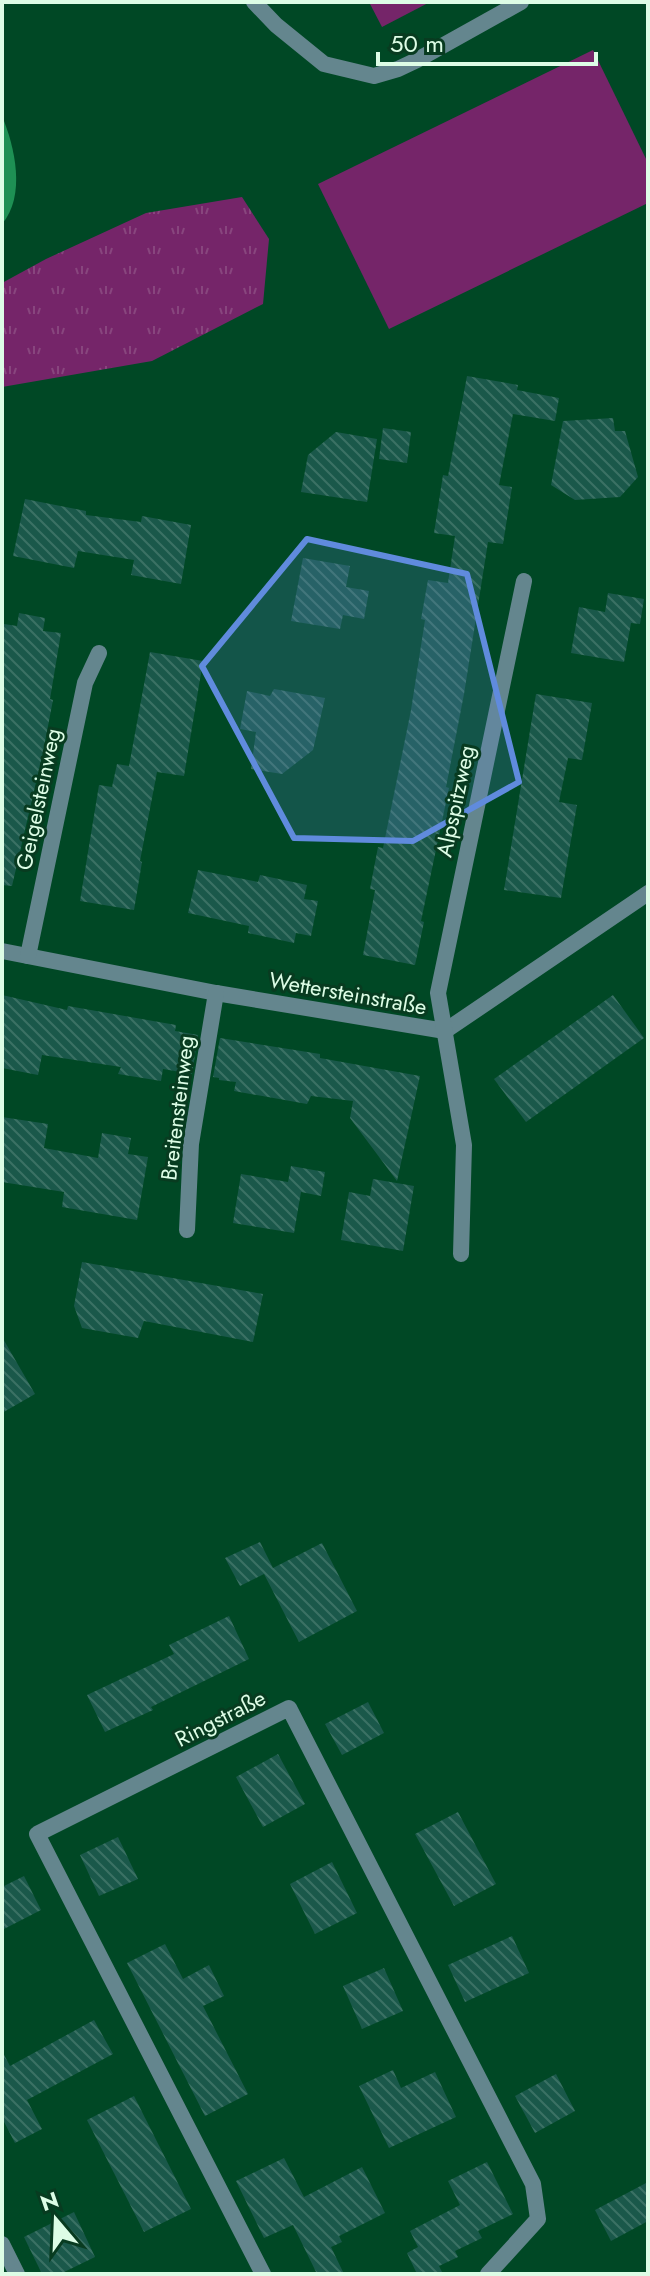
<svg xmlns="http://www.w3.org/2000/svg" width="650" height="2276" viewBox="0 0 650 2276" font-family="Jost,sans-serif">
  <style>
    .grass { fill: #752569 }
    .park { fill: url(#park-tufts) }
    .water { fill: #1e9054 }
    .building { fill: url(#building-back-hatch) }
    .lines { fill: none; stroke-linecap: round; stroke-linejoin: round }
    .minor { stroke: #64868e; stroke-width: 16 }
    .marked { fill: #608bdd; fill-opacity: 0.2; stroke: #608bdd; stroke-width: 6; stroke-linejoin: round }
    .labels { text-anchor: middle; stroke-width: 6; stroke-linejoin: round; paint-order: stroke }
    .street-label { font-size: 22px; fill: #ddfde6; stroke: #083b20 }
  </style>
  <defs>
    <pattern id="park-tufts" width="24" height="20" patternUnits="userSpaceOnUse" patternTransform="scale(2)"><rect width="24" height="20" fill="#752569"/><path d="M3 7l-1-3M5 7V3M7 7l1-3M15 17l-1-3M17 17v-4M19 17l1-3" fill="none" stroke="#88467e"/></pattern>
    <pattern id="building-back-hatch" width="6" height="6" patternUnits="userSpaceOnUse" patternTransform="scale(2)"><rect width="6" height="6" fill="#1a584a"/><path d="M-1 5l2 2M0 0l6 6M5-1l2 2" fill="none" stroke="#3b7164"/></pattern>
  </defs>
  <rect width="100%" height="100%" fill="#004825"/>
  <g class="grass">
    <polygon points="369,2 430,2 382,27"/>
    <polygon points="593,50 648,163 648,203 389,329 318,184"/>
  </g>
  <polygon class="park" points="242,197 269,239 263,304 152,361 2,387 2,283 46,259 146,213"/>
  <path class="water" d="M2,116c13,31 24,80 0,108z"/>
  <g class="building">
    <polygon points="467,376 518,385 517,390 559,398 555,421 513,414 499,485 512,487 503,544 488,542 464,694 446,787 449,788 421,921 424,922 415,965 363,955 375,890 370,889 378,847 383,848 411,710 425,620 421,619 428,580 448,583 455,536 434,533 443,475 448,476"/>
    <polygon points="613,418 615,431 625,431 638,477 620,497 575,500 551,485 563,421"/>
    <polygon points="383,428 411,432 407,463 379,459"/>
    <polygon points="336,432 377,439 367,502 301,492 308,455"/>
    <polygon points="25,499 86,511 86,515 141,522 142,516 191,525 181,584 131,575 134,560 78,551 74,568 13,556"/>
    <polygon points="303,558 350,566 346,587 369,591 364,619 343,615 340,629 291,621"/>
    <polygon points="608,593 644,599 640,624 631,623 624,662 571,653 579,607 605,612"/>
    <polygon points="19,613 45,618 43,631 61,633 50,699 53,700 43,752 12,886 2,885 2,638 4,624 17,626"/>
    <polygon points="150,652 203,661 184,776 157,772 140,861 142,862 134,910 80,901 99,785 112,787 117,764 129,766"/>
    <polygon points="274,689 325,698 313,750 282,774 251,769 256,732 240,729 247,691 270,696"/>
    <polygon points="536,694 592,703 582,760 568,758 559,802 577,805 561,898 504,890"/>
    <polygon points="198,870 258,882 260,875 307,885 304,899 318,901 311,936 296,933 294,943 248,933 249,926 188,913"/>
    <polygon points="2,995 67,1010 68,1006 176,1025 175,1031 198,1035 192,1074 163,1069 161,1081 118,1074 121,1067 42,1055 38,1075 2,1068"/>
    <polygon points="613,995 644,1038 526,1122 494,1079"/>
    <polygon points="220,1038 320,1054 320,1058 420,1076 397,1181 350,1118 353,1101 311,1096 307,1104 234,1091 236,1082 219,1080 219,1078 213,1077"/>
    <polygon points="2,1117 48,1124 44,1148 98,1158 102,1133 131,1138 128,1154 148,1157 137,1220 62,1207 64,1192 2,1182"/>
    <polygon points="291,1166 325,1172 321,1196 301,1192 294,1233 233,1223 241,1174 288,1182"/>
    <polygon points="373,1179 414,1186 403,1251 341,1240 349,1192 370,1196"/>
    <polygon points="82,1262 263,1294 253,1342 144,1321 138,1338 82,1328 74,1306"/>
    <polygon points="2,1337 35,1394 2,1413"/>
    <polygon points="260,1542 273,1568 322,1543 357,1611 299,1642 264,1574 240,1586 225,1558"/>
    <polygon points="229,1616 249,1659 151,1707 153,1710 105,1732 87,1695 174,1654 169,1645"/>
    <polygon points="368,1702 384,1733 342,1755 325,1724"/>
    <polygon points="278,1754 305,1804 263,1827 236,1777"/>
    <polygon points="458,1812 496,1884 454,1906 415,1834"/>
    <polygon points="118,1837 138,1879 99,1896 80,1855"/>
    <polygon points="332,1862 357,1913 315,1934 290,1884"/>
    <polygon points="24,1876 41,1910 2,1930 2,1887"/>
    <polygon points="512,1936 529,1973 465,2002 448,1965"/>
    <polygon points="165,1944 183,1979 209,1965 224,1996 203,2006 248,2094 205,2116 127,1963"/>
    <polygon points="384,1968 403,2011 362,2029 343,1986"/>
    <polygon points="94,2020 113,2054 27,2100 42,2129 15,2143 2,2118 2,2051 10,2066"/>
    <polygon points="393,2070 401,2088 435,2072 456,2117 389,2148 359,2086"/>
    <polygon points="556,2074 575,2111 535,2133 515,2096"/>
    <polygon points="134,2096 191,2209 144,2232 87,2120"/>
    <polygon points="284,2158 304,2197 362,2167 385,2213 339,2236 342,2242 331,2247 344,2274 317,2274 293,2225 264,2238 236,2181"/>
    <polygon points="487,2162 513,2214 478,2231 482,2238 455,2251 458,2257 439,2266 443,2274 417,2274 407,2253 418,2247 410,2231 460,2205 448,2181"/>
    <polygon points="648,2182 648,2221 611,2241 595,2210"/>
    <polygon points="74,2212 95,2257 60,2274 42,2274 24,2237"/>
  </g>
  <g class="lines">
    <g class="minor">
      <polyline points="254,2 276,25 324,64 374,76 398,69 417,60 521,2"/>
      <polyline points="2,951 216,993 445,1031 648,893"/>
      <polyline points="28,956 85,683 99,653"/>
      <polyline points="187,1230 191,1144 216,993"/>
      <polyline points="461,1254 464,1145 438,993 524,581"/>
      <polyline points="2,2244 17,2274"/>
      <polyline points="263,2274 37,1834 289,1708 533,2184 538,2219 488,2274"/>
    </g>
  </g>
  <path class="marked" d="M307,539l160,35 52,208 -106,59 -119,-3 -92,-172z"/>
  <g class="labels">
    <g class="street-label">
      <text transform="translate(38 799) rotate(-78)" y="8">Geigelsteinweg</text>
      <text transform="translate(455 801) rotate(-78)" y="8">Alpspitzweg</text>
      <text transform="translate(348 993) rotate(10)" y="8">Wettersteinstraße</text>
      <text transform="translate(177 1108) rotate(-83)" y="8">Breitensteinweg</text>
      <text transform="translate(220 1718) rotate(-27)" y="8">Ringstraße</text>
    </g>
  </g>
  <rect width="650" height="2276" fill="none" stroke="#ddfde6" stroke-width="8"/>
  <g transform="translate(56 2220) rotate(341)" stroke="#083b20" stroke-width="6" paint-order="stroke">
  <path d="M0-6L14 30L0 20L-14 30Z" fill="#ddfde6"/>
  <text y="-12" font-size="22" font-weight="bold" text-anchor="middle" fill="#ddfde6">N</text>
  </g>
  <path d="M378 52v12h218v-12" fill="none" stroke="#ddfde6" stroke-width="4"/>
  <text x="390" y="52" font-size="24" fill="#ddfde6" stroke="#083b20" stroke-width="6" paint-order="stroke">50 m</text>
</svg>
